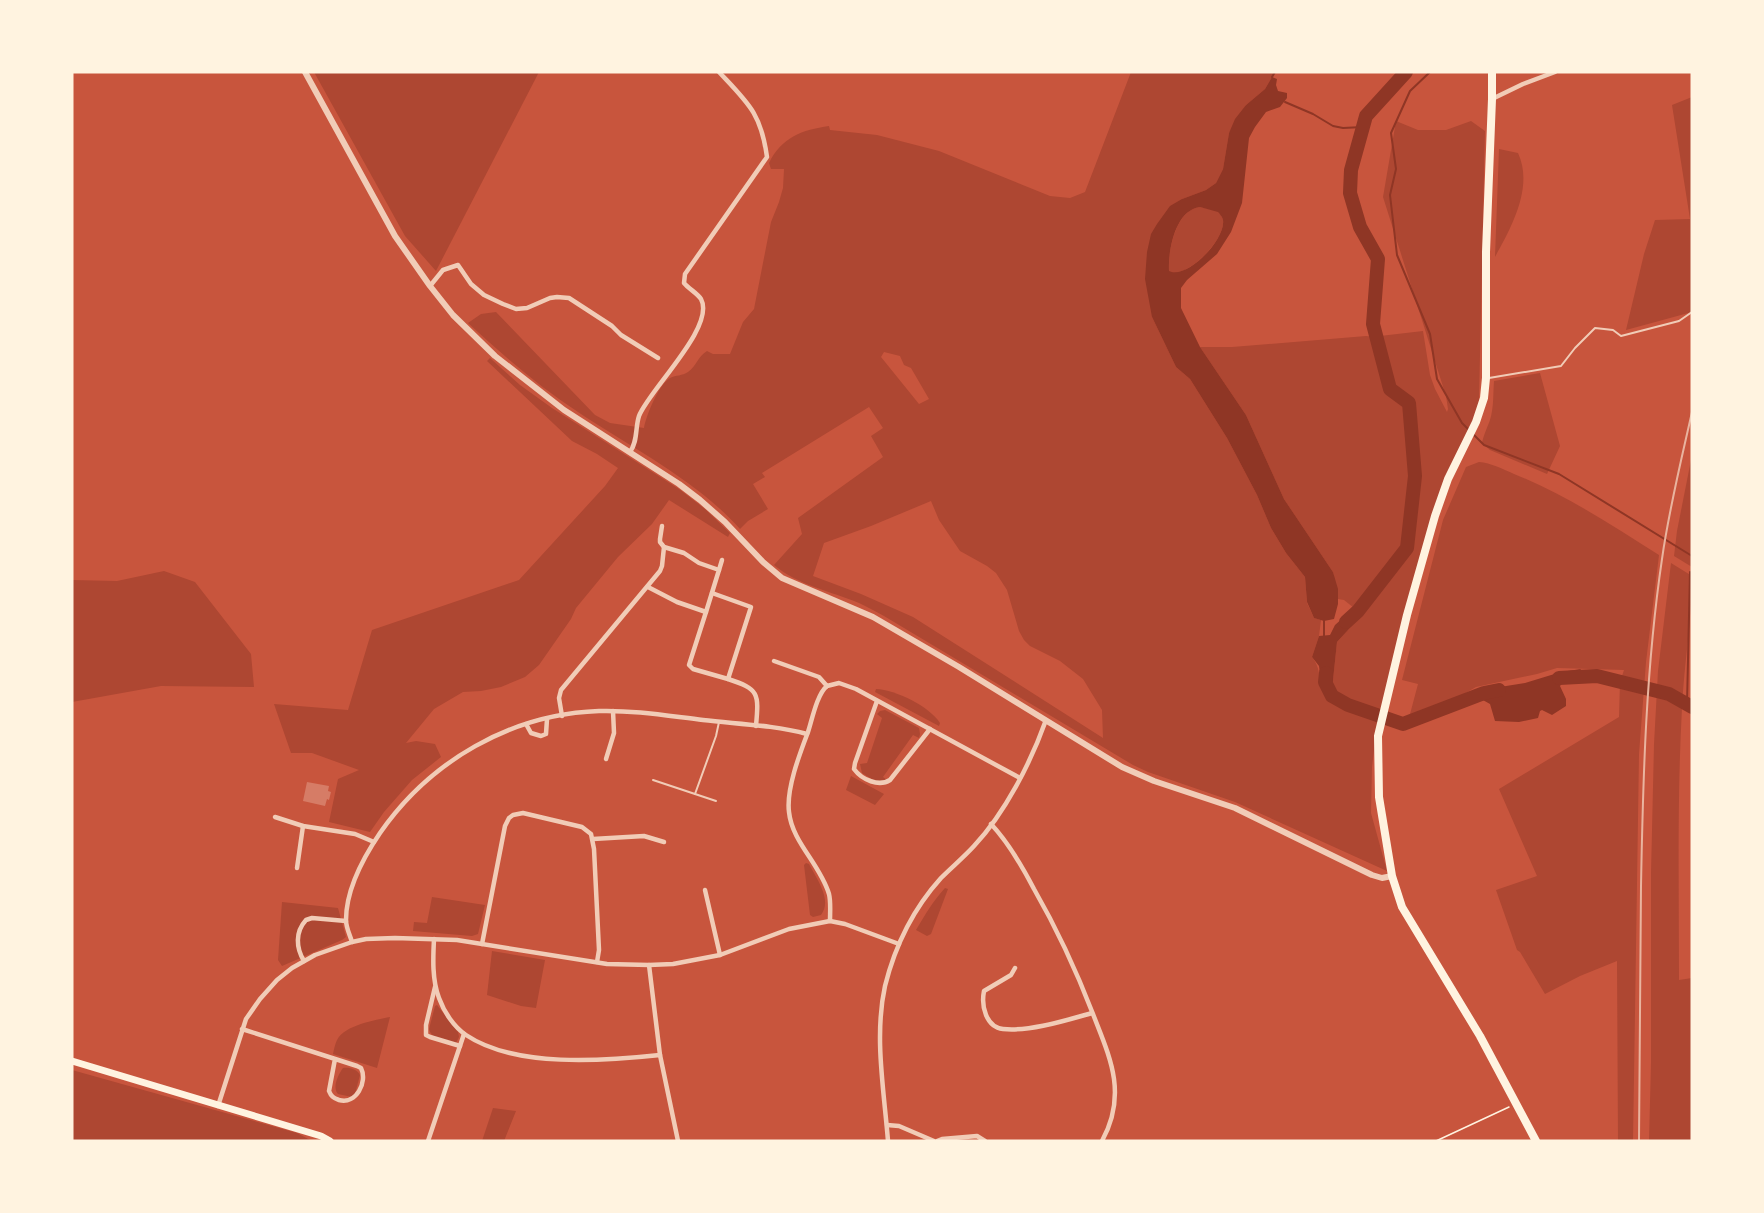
<svg xmlns="http://www.w3.org/2000/svg" width="1764" height="1213" viewBox="0 0 1764 1213" font-family="'Public Sans',sans-serif">
  <style>
    .green { fill: #ae4732; fill-rule: evenodd }
    .water { fill: #8f3625; fill-rule: evenodd }
    .lines { fill: none; stroke-linecap: round; stroke-linejoin: round }
    .stream { stroke: #8f3625; stroke-width: 2 }
    .river { stroke: #8f3625; stroke-width: 14 }
    .building { fill: #d67c66 }
    .path { stroke: #fff3e0; stroke-width: 1.5 }
    .service { stroke: #f1ccb7; stroke-width: 2 }
    .minor { stroke: #f1ccb7; stroke-width: 4.5 }
    .tertiary { stroke: #f1ccb7; stroke-width: 6 }
    .secondary { stroke: #fff3e0; stroke-width: 7 }
    .primary { stroke: #fff3e0; stroke-width: 8 }
    .rail { stroke: #e9b49f; stroke-width: 2 }
  </style>
  <rect width="100%" height="100%" fill="#c8553d"/>
  <g class="green">
    <polygon points="314,72 539,72 436,271 405,236"/>
    <path d="M1131,72h144l-10,17 -19,16 -17,28 -6,36 -7,14 -10,7 -24,9 -30,118 24,50 14,12 37,59 30,57 14,33 15,25 19,24 2,26 7,15 7,2 -2,16 -7,21c8,11 6,16 10,28 4,17 20,21 35,26l-3,-5 1,-3 -14,-6 -9,-7 5,-48 12,-13 57,-75 4,-8 4,-17 4,-59 -5,-67 -3,-4 -17,-12 -13,-51 43,-5 7,44 5,14 12,23 1,-3 -2,-13 -63,-199 13,-76 22,9h28l25,-9 14,10 -6,269 -4,16 -30,62 -68,248 -5,41 -1,46 16,58 -152,-69 -87,-30 -15,-7 -249,-149c-8,-4 -16,-9 -25,-13 -29,-12 -61,-18 -85,-38l28,-31 -4,-16 85,-61 -12,-21 12,-8 -14,-21 -107,66 3,4 -12,7 15,25 -20,12 -8,8c-45,-50 -107,-80 -162,-117 -40,-26 -75,-57 -110,-89l13,-9 15,-2 99,103 15,8 34,5c2,-12 15,-44 26,-50 6,-3 12,-2 18,-6 8,-5 10,-16 19,-21l6,3h17l13,-32 11,-13 17,-87 8,-20 4,-14 1,-19h-13l-2,-6c13,-26 33,-33 60,-37l1,4 47,5 62,16 111,45 20,2 15,-6zM884,352l16,4 4,9 7,3 18,31 -10,5 -38,-47zM931,501l8,19 21,31 27,15 9,7 11,17 12,41 5,9 6,6 30,15 23,18 19,31 1,28 -190,-121 -52,-23 -48,-18 11,-33 47,-17z"/>
    <polygon points="1692,97 1692,312 1626,330 1644,254 1655,220 1690,219 1672,105"/>
    <path d="M1499,149l19,4c16,34 -7,75 -23,104z"/>
    <path d="M1200,207l18,4c2,2 5,7 5,9 3,19 -36,59 -54,52 -1,-20 6,-62 31,-65z"/>
    <polygon points="1366,336 1375,337 1384,385 1404,405 1411,462 1406,534 1403,547 1397,555 1354,608 1344,600 1338,599 1333,572 1284,499 1246,415 1200,347 1232,347"/>
    <polygon points="490,358 520,385 552,408 679,489 705,509 730,533 728,537 669,500 652,524 618,557 576,608 571,619 539,665 525,677 501,687 481,691 463,692 434,709 406,743 416,741 435,744 441,757 412,780 384,812 370,832 329,822 338,779 359,770 312,753 291,753 274,704 348,710 372,630 519,580 605,486 618,468 597,454 572,441 487,361"/>
    <path d="M1540,373l20,73 -13,28 -57,-24 -8,-7c2,-9 5,-15 8,-23 4,-13 3,-26 4,-39z"/>
    <polygon points="1692,455 1692,567 1674,556 1677,531"/>
    <path d="M1479,462c12,1 24,7 35,12 51,20 99,52 145,81l-13,107 -7,92 -6,387h-15l-1,-180 -37,15 -35,18 -25,-42 -3,-2 -21,-60 41,-14 -38,-87 120,-72 1,-35 4,-12 -67,-2 -20,6 -61,13 -12,7 -55,24 9,-34 -16,-4 41,-160 23,-53z"/>
    <path d="M1671,563l21,13c0,44 -8,88 -10,132 -5,90 -3,181 -3,272l13,-2v163h-43l2,-78v-189l3,-130 4,-73z"/>
    <polygon points="164,571 195,582 251,654 254,687 161,686 72,702 72,580 117,581"/>
    <path d="M876,689c20,1 53,17 64,34l-1,3 -64,-34z"/>
    <polygon points="885,710 919,728 920,734 919,738 913,735 883,777 887,780 878,783 862,773 860,764 867,763 882,718 877,714 880,711"/>
    <polygon points="851,776 884,794 875,805 846,790"/>
    <path d="M806,863l3,1c7,14 24,36 12,51l-8,2 -3,-2 -6,-50z"/>
    <path d="M945,888l3,1 -17,45 -4,2 -11,-6c9,-15 17,-29 29,-42z"/>
    <polygon points="432,897 485,905 478,934 472,936 413,931 414,922 427,923"/>
    <polygon points="282,902 338,908 346,937 342,940 282,966 278,960"/>
    <polygon points="492,951 545,960 536,1008 521,1006 487,995"/>
    <path d="M437,1005l21,27 1,5 -3,6c-11,-3 -24,-3 -27,-14l6,-23z"/>
    <path d="M390,1017l-13,51 -44,-14c1,-5 2,-10 4,-14 8,-15 38,-20 53,-23z"/>
    <path d="M343,1068c6,-1 14,1 17,7l-5,19 -3,3 -14,-3c-6,-7 0,-19 5,-26z"/>
    <polygon points="72,1070 297,1133 312,1141 72,1141"/>
    <polygon points="493,1108 516,1111 504,1141 482,1141"/>
  </g>
  <g class="water">
    <path d="M1272,77l5,2 -1,6 2,6 9,2v5l-7,9 -14,5 -11,15 -6,11 -7,65 -11,29 -14,22 -30,26 -6,8v20l19,39 46,68 38,84 49,73 5,17v15l-4,15 -10,2 -10,-3 -7,-16 -2,-25 -19,-24 -15,-25 -14,-33 -30,-57 -37,-59 -14,-12 -24,-50 -7,-38 2,-27 4,-18 6,-10 13,-18 12,-7 24,-9 10,-7 7,-14 6,-36 6,-14 11,-14 19,-16zM1200,207l18,5c2,2 5,6 5,8 3,19 -36,60 -54,51 -1,-20 6,-61 31,-64z"/>
    <polygon points="1354,608 1364,610 1349,629 1337,642 1332,690 1326,693 1322,688 1319,666 1312,657 1319,636 1330,635 1335,625"/>
    <polygon points="1581,669 1574,680 1565,680 1560,686 1566,699 1566,706 1552,715 1542,710 1540,711 1538,718 1519,722 1495,721 1490,704 1481,699 1481,690 1525,683 1561,672"/>
  </g>
  <g class="lines">
    <g class="stream">
      <polyline points="1430,72 1410,91 1391,133 1396,169 1390,195 1397,255 1430,334 1437,379 1462,423 1484,445 1559,474 1692,556"/>
      <polyline points="1272,77 1275,72"/>
      <polyline points="1285,102 1313,114 1333,126 1343,128 1363,127"/>
      <polyline points="1324,636 1324,621"/>
      <polyline points="1687,704 1690,572"/>
    </g>
    <g class="river">
      <polyline points="1346,622 1358,611 1407,548 1415,476 1409,403 1390,389 1373,324 1378,259 1360,227 1350,193 1351,170 1366,116 1406,72"/>
      <polyline points="1326,673 1325,682 1332,696 1348,705 1403,724 1484,693 1499,690"/>
      <polyline points="1559,678 1597,676 1669,694 1692,707"/>
    </g>
  </g>
  <polygon class="building" points="307,782 329,786 328,791 331,792 329,800 327,799 325,806 303,801"/>
  <g class="lines">
    <polyline class="path" points="1436,1141 1509,1107"/>
    <g class="service">
      <polyline points="1489,378 1561,366 1575,348 1595,328 1613,330 1621,336 1679,321 1692,312"/>
      <polyline points="653,780 695,794 716,736 719,722"/>
      <polyline points="695,794 716,801"/>
    </g>
    <g class="minor">
      <polyline points="1492,99 1523,84 1555,72"/>
      <polyline points="430,286 443,270 458,265 471,284 484,295 503,304 516,309 527,308 550,298 557,297 569,298 612,326 621,335 658,358"/>
      <path d="M630,452c8,-11 5,-24 9,-36 10,-26 77,-89 62,-117 -4,-6 -12,-10 -17,-16l1,-9 82,-117c-6,-44 -19,-54 -48,-85"/>
      <polyline points="719,570 722,560"/>
      <polyline points="648,587 677,602 706,612 719,570 699,563 684,553 664,547 660,542 660,539 662,526"/>
      <path d="M712,593l39,14 -23,72c31,10 31,14 28,47"/>
      <polyline points="706,612 689,665 693,669 728,679"/>
      <polyline points="774,661 819,677 827,686"/>
      <path d="M827,686c-10,8 -15,34 -19,46 -8,21 -22,57 -19,80 3,30 31,52 40,82 2,8 1,18 1,27"/>
      <polyline points="827,686 839,683 856,689 1020,778"/>
      <path d="M877,701l-22,62 -1,6c8,11 25,18 36,11l40,-51"/>
      <polyline points="562,716 559,698 561,690 660,571 662,566 664,547"/>
      <polyline points="526,724 531,733 541,736 546,734 547,719"/>
      <polyline points="606,759 614,733 613,711"/>
      <polyline points="275,817 303,826 355,834 374,842"/>
      <path d="M991,824c18,19 31,42 43,65 23,40 42,81 59,125 8,21 18,43 21,65 3,22 -1,42 -12,62"/>
      <polyline points="593,839 644,836 664,842"/>
      <polyline points="297,868 303,826"/>
      <polyline points="705,890 720,955"/>
      <path d="M434,939c-1,19 -2,41 5,59 5,14 15,29 27,37 49,33 138,26 194,20"/>
      <path d="M352,942c-2,-7 -6,-14 -6,-22 0,-31 17,-62 34,-87 50,-72 131,-119 219,-122 35,-1 70,5 104,9 34,4 71,5 104,14"/>
      <polyline points="482,944 505,826 509,818 513,815 523,813 582,827 591,834 594,849 599,950 597,962"/>
      <path d="M304,961c-8,-13 -9,-29 2,-41l6,-2 34,3"/>
      <polyline points="649,965 660,1055 678,1141"/>
      <path d="M1015,968l-4,7 -27,16c-3,15 2,36 19,38 26,3 64,-9 89,-16"/>
      <polyline points="435,987 426,1025 426,1035 430,1037 460,1046"/>
      <path d="M242,1029l115,37 4,2c7,14 -5,37 -22,32 -6,-2 -8,-4 -10,-9l6,-32"/>
      <polyline points="218,1106 246,1019 260,999 277,980 292,968 315,955 352,942 366,939 395,938 457,940 607,964 649,965 673,964 720,955 789,929 830,921 845,924 899,944"/>
      <polyline points="887,1125 899,1126 934,1141"/>
      <polyline points="428,1141 464,1034"/>
      <path d="M888,1141c-4,-51 -14,-105 -3,-155 10,-40 28,-77 56,-108 11,-11 23,-21 33,-32 31,-33 57,-84 72,-126"/>
      <polyline points="937,1141 942,1139 977,1136 985,1141"/>
    </g>
    <polyline class="tertiary" points="305,72 395,236 430,286 453,315 495,356 564,410 679,484 700,500 725,522 763,562 782,578 873,617 959,667 1122,767 1154,781 1235,808 1372,875 1382,878 1392,876"/>
    <polyline class="secondary" points="72,1061 321,1136 330,1141"/>
    <polyline class="primary" points="1492,72 1492,99 1486,252 1486,378 1484,398 1476,422 1448,479 1435,516 1407,615 1378,736 1379,797 1392,876 1402,907 1480,1036 1536,1141"/>
    <path class="rail" d="M1639,1141c0,-85 1,-170 2,-255 2,-109 5,-219 21,-327 7,-50 19,-98 30,-147"/>
  </g>
  <rect width="1764" height="1213" fill="none" stroke="#fff3e0" stroke-width="147"/>
</svg>
